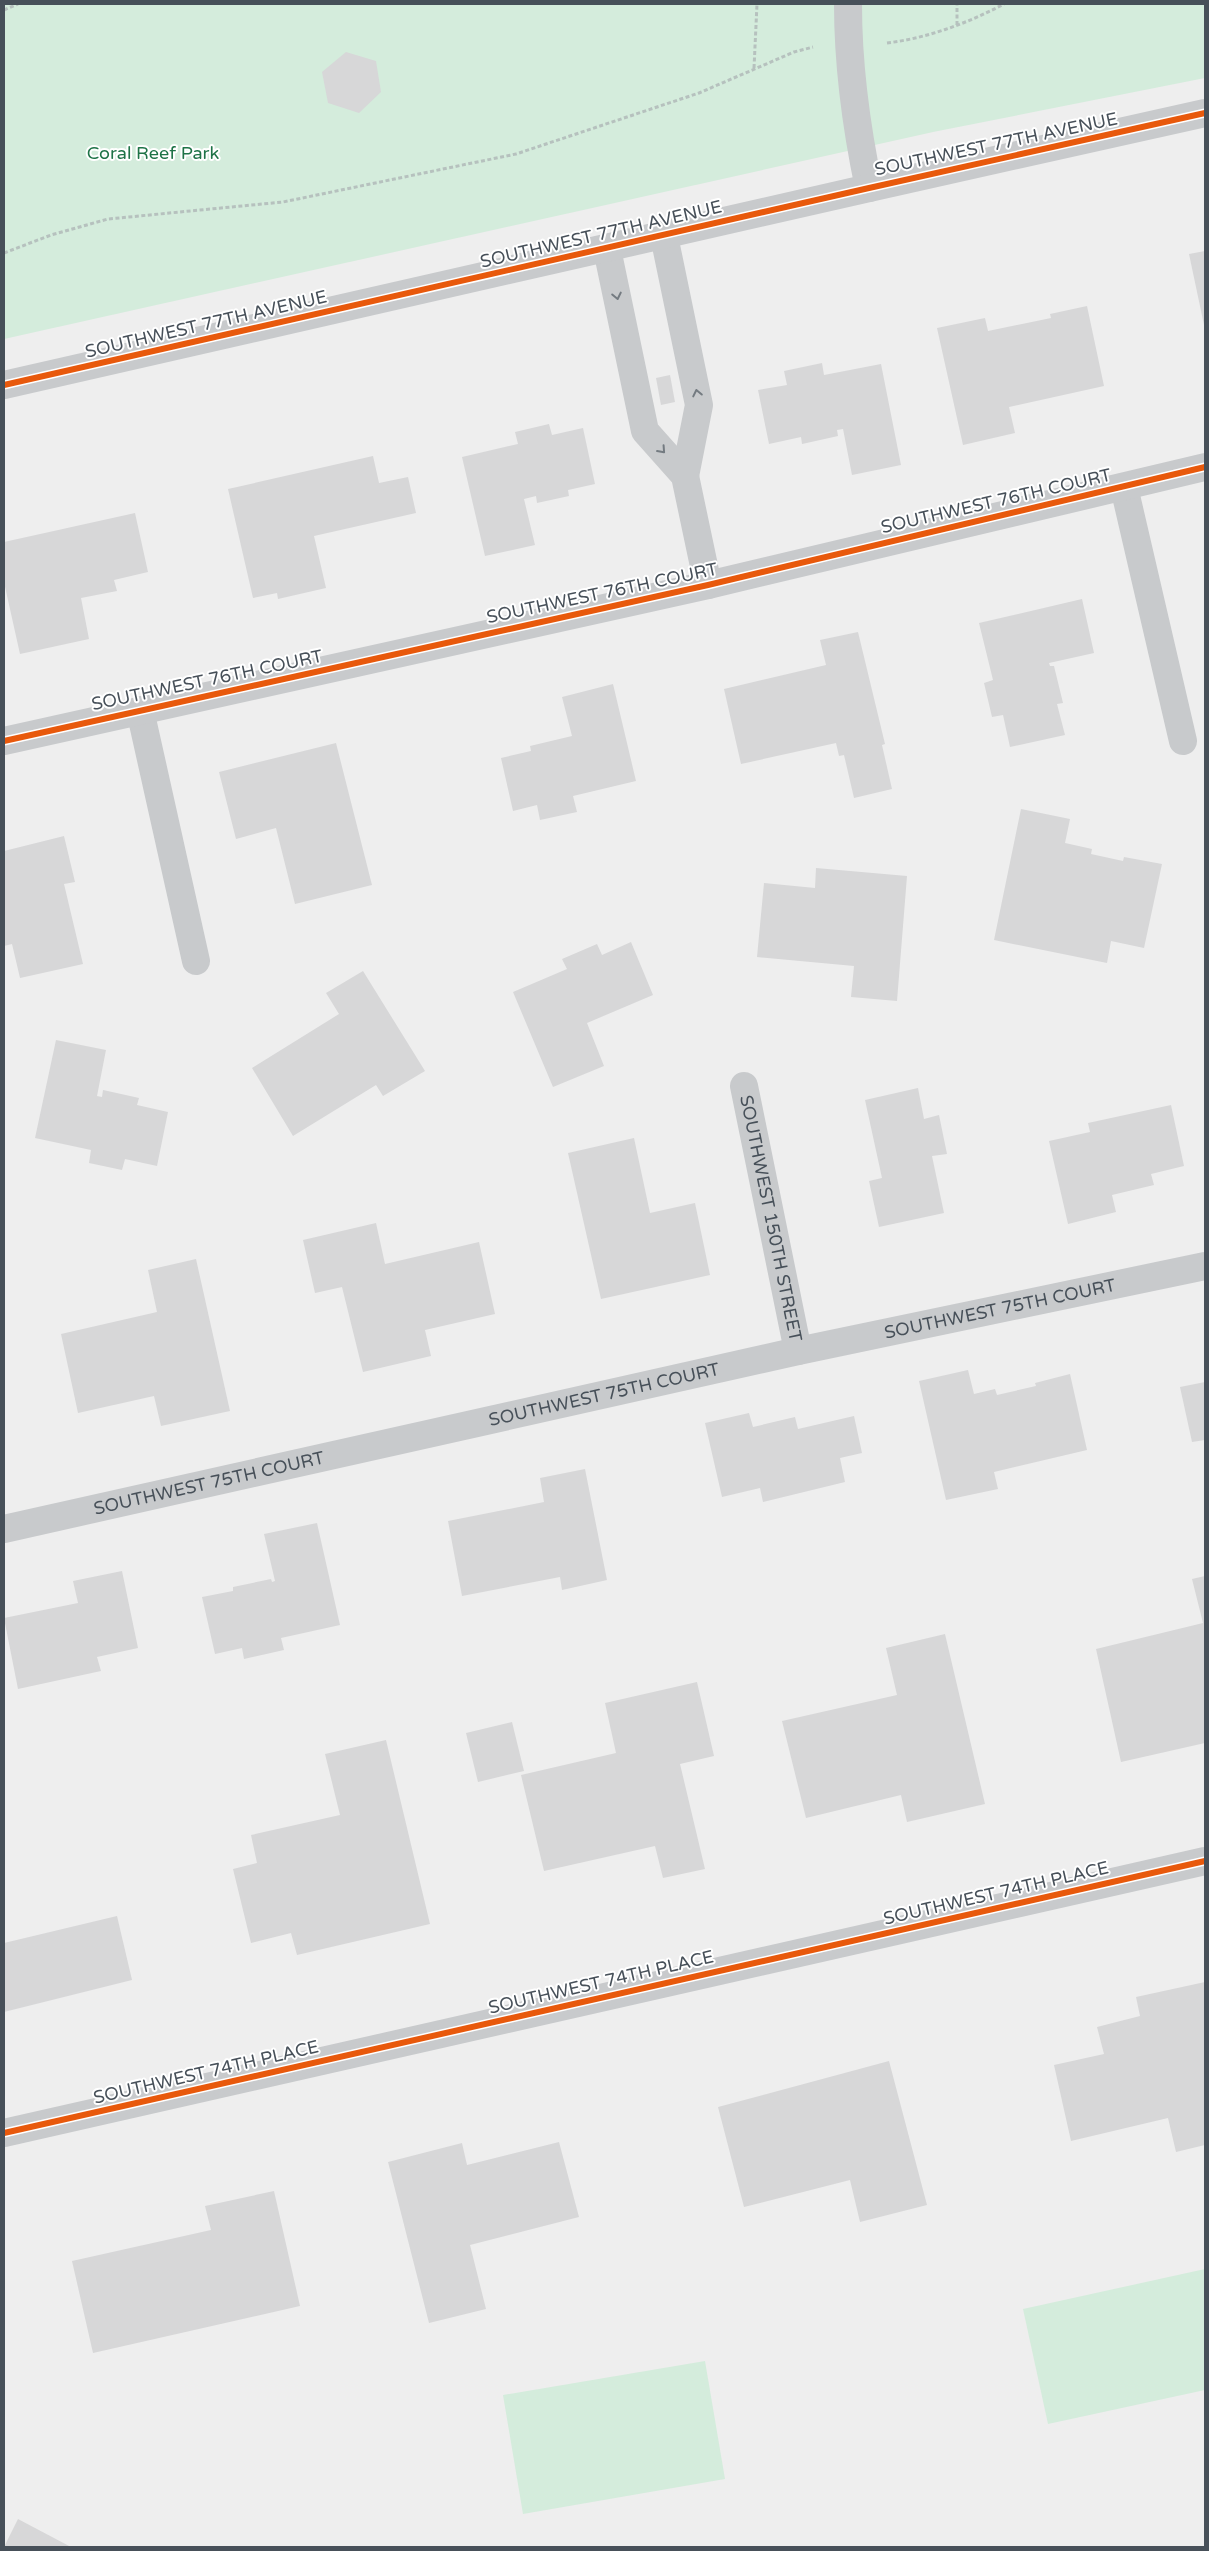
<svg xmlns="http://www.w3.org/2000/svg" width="1209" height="2551" viewBox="0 0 1209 2551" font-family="'Varela Round',sans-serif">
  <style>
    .green { fill: #d4ecdc }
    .building { fill: #d7d7d8 }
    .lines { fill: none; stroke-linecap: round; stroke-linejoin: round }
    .path { stroke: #b6c1be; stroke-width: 3; stroke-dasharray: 4 2.5; stroke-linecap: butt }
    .minor { stroke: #c8cacc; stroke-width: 28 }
    .cycleway-casing { stroke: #fff; stroke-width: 9 }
    .cycleway { stroke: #e8590c; stroke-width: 6 }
    .oneway { stroke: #747b81 }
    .labels { text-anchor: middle; stroke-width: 4; stroke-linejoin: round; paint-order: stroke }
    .street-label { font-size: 18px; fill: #475059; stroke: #fff }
    .park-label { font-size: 18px; fill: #1e7347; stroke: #fff }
  </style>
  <rect width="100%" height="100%" fill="#eee"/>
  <g class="green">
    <polygon points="4,4 1205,4 1205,78 933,132 4,339"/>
    <polygon points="1205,2269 1205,2390 1048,2424 1023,2309"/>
    <polygon points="705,2361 725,2479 523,2514 503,2395"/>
  </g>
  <g class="building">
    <polygon points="346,52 376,61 381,92 359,113 328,103 322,72"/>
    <polygon points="1205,251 1205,325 1204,325 1189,254"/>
    <polygon points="1087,306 1104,386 1009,407 1015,433 963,445 937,328 985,318 988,331 1051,318 1050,314"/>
    <polygon points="822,363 824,375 881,364 901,465 852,475 843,429 837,430 838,436 802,444 801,437 769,444 758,390 787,385 784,371"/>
    <polygon points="670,375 675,402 661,405 656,378"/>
    <polygon points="549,424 552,435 583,428 595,484 568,490 569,496 537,503 536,496 524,499 535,545 485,556 462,457 518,444 515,432"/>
    <polygon points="373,456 379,483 408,477 416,513 314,536 326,588 278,599 277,593 253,598 228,489"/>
    <polygon points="135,513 148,572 114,580 117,591 81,598 89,639 20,654 4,582 4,542"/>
    <polygon points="1082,599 1094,653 1049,663 1050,666 1054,666 1063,703 1057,704 1065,735 1010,747 1003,715 992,717 984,683 993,680 979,623"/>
    <polygon points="858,632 885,744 882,745 892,789 854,798 844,755 839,756 836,743 741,764 724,689 826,665 820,640"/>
    <polygon points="613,684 636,781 573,796 577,812 540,820 537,805 513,811 501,758 531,751 530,746 572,736 562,697"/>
    <polygon points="336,743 372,885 295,904 276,828 236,839 219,772"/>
    <polygon points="1021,809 1070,819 1065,843 1092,849 1091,854 1123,861 1124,857 1162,864 1144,948 1111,941 1107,963 994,940"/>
    <polygon points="64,836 75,882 64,884 83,964 20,978 12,944 4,946 4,851"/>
    <polygon points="816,868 907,876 897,1001 851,997 854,966 757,957 764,883 815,888"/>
    <polygon points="631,942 653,995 587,1023 604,1066 553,1087 513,992 567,969 562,959 597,944 602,955"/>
    <polygon points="363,971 425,1071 383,1096 376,1085 293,1136 252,1068 339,1014 326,993"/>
    <polygon points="56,1040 106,1050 97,1096 102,1097 103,1090 139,1098 137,1105 168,1112 157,1166 125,1159 122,1170 89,1163 91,1150 35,1138"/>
    <polygon points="918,1088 924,1119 939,1115 947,1154 932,1156 944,1213 879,1227 869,1181 882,1178 865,1100"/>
    <polygon points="1171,1105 1184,1166 1151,1174 1154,1185 1112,1195 1116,1212 1068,1224 1049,1141 1090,1132 1088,1123"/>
    <polygon points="634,1138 650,1213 695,1203 710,1275 601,1299 568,1153"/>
    <polygon points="376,1223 385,1264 479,1242 495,1314 425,1330 431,1356 363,1372 342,1287 315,1293 303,1240"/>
    <polygon points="196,1259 230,1411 161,1426 154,1396 78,1413 61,1334 157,1312 148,1270"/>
    <polygon points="968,1370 974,1394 995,1389 997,1395 1036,1386 1035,1383 1070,1374 1087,1450 994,1472 998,1489 946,1500 919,1381"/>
    <polygon points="1205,1382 1205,1440 1192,1442 1180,1387"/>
    <polygon points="749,1413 753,1427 795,1417 798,1429 854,1416 862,1453 840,1458 845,1482 763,1502 760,1488 722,1497 705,1423"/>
    <polygon points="585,1469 607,1580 562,1590 560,1577 462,1596 448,1521 544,1502 540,1478"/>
    <polygon points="317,1523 340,1625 281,1638 284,1650 244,1659 242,1648 215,1654 202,1597 233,1591 233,1587 271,1579 272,1582 275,1581 264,1534"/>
    <polygon points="122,1571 138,1648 97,1657 101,1671 18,1689 4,1618 78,1603 73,1581"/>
    <polygon points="1205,1576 1205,1743 1121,1762 1096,1649 1203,1623 1192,1579"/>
    <polygon points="945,1634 985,1804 907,1822 901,1795 806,1818 782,1721 897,1695 886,1648"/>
    <polygon points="697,1682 714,1756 680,1764 705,1869 663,1878 655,1846 544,1871 521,1775 616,1753 605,1703"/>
    <polygon points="512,1722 524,1771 478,1782 466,1733"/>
    <polygon points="386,1740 430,1924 297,1955 291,1933 251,1943 233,1869 257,1863 251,1835 340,1815 325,1754"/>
    <polygon points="117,1916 132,1980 4,2012 4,1943"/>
    <polygon points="1205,1982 1205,2145 1176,2152 1168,2118 1071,2141 1054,2065 1104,2054 1097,2027 1140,2016 1136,1997"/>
    <polygon points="889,2061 927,2205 860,2222 850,2180 744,2207 718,2107"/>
    <polygon points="559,2142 579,2217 470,2245 486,2309 429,2323 388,2162 462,2143 467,2165"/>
    <polygon points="274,2191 300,2306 93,2353 72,2261 211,2230 205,2206"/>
    <polygon points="18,2519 71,2547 4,2547"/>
  </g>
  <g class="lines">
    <g class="path">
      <polyline points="4,10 18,4"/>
      <polyline points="957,25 957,4"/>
      <path d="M887,43c41,-5 81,-20 117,-39"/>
      <polyline points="754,68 757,4"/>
      <polyline points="4,253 51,235 108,219 283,202 516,154 699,93 794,52 813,47"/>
    </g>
    <g class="minor">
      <path d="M848,4c0,63 8,122 21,184"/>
      <polyline points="664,236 699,405 685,476"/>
      <polyline points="607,249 645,431 685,476 708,585"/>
      <polyline points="4,385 869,188 1205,113"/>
      <polyline points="1124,487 1183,741"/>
      <polyline points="140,710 196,961"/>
      <polyline points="4,741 708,585 1205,467"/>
      <path id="s1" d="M744,1086l54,265"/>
      <path id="s2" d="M4,1529l794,-178 407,-85"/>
      <polyline points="4,2133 1205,1861"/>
    </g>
    <g class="cycleway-casing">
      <g id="cycleway">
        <polyline points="4,385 869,188 1205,113"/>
        <polyline points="4,741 708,585 1205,467"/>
        <polyline points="4,2133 1205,1861"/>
      </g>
    </g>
    <use href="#cycleway" class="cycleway"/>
  </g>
  <defs><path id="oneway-chevron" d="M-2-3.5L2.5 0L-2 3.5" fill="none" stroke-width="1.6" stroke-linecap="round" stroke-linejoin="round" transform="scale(1.25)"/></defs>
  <g class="oneway">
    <use href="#oneway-chevron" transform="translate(617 296) rotate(78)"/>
    <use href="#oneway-chevron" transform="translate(697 393) rotate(-102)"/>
    <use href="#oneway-chevron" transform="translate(662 450) rotate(48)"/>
  </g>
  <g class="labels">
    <g class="street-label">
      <text transform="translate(996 144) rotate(-12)" y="6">SOUTHWEST 77TH AVENUE</text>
      <text transform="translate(601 234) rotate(-13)" y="6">SOUTHWEST 77TH AVENUE</text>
      <text transform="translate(206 324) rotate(-13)" y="6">SOUTHWEST 77TH AVENUE</text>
      <text transform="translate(996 501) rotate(-13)" y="6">SOUTHWEST 76TH COURT</text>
      <text transform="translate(602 593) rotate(-12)" y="6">SOUTHWEST 76TH COURT</text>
      <text transform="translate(207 680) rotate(-12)" y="6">SOUTHWEST 76TH COURT</text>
      <text dy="6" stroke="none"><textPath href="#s1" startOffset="135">SOUTHWEST 150TH STREET</textPath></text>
      <text dy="6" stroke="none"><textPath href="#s2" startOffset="1020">SOUTHWEST 75TH COURT</textPath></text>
      <text dy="6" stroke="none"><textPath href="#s2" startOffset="615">SOUTHWEST 75TH COURT</textPath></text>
      <text dy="6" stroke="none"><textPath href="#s2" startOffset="210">SOUTHWEST 75TH COURT</textPath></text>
      <text transform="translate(996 1893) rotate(-13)" y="6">SOUTHWEST 74TH PLACE</text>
      <text transform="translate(601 1982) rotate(-13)" y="6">SOUTHWEST 74TH PLACE</text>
      <text transform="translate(206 2072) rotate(-13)" y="6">SOUTHWEST 74TH PLACE</text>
    </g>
    <g class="park-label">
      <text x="153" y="159">Coral Reef Park</text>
    </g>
  </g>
  <rect width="1209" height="2551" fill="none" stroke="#475059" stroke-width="10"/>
</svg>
